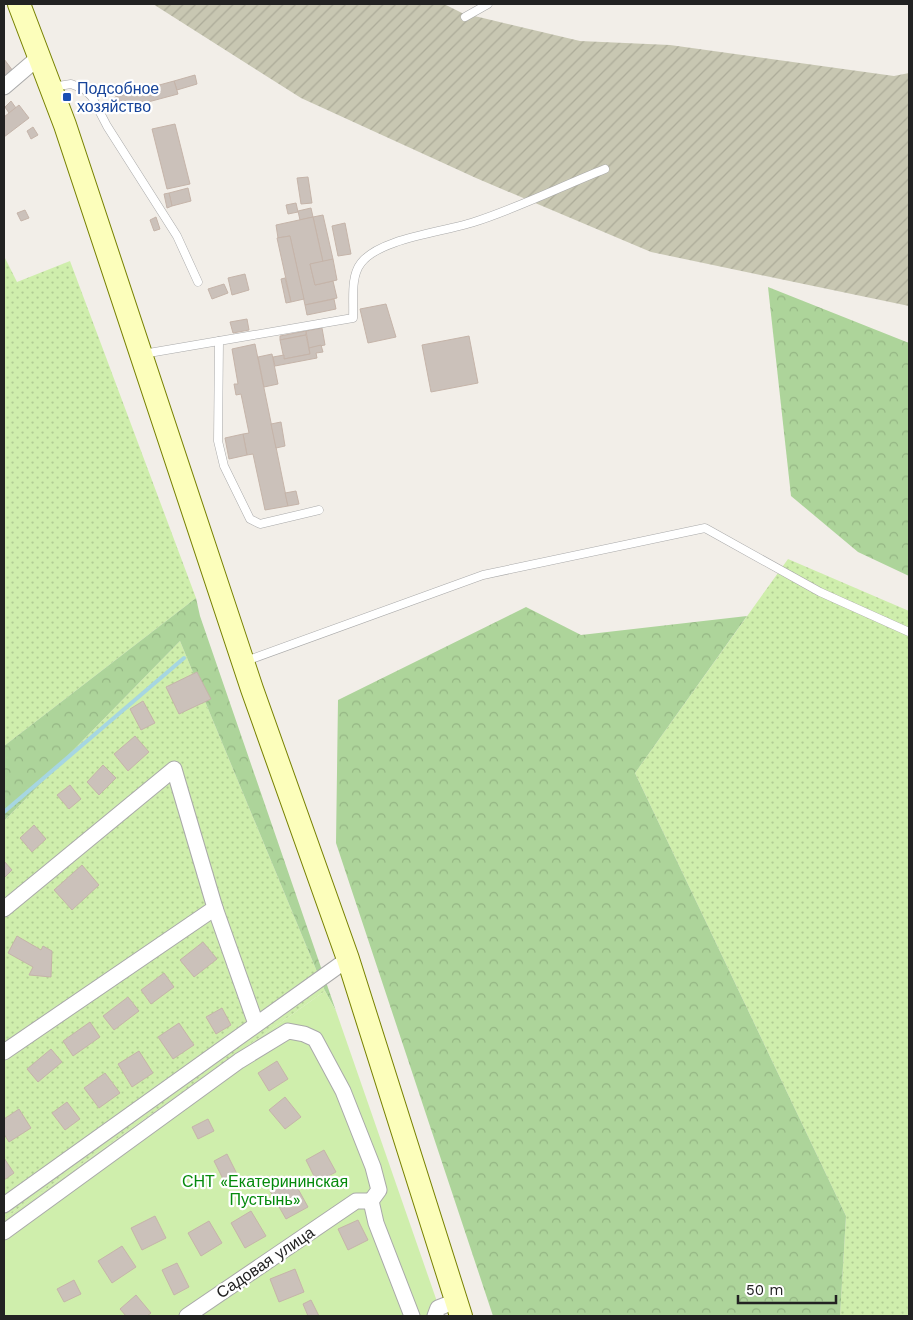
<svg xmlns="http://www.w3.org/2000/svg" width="913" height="1320" viewBox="0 0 913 1320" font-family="'Work Sans',sans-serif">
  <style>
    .construction { fill: url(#construction-furrows) }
    .grass { fill: url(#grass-dots) }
    .forest { fill: url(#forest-crowns) }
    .garden { fill: #cfeeac }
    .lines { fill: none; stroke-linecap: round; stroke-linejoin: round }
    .stream { stroke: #a6d6e2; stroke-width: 4 }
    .building { fill: #cbc1ba; stroke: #c5b4a9 }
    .lane-casing { stroke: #a9a9a9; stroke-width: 9 }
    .street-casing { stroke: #a9a9a9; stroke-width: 17 }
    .secondary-casing { stroke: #778100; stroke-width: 24 }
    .lane { stroke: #fff; stroke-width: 8 }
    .street { stroke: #fff; stroke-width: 15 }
    .secondary { stroke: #fcfebb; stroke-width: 22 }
    .transit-dot { fill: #1a4fb4; stroke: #fff; stroke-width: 2 }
    .labels { text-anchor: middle; stroke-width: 4.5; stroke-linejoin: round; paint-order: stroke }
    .transit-label { font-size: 16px; fill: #164399; stroke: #fff; text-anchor: start }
    .park-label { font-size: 16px; fill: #058a0c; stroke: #fff }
    .street-label { font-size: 16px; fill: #222; stroke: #fff }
  </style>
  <defs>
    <pattern id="construction-furrows" width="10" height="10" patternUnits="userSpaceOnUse" patternTransform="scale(1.25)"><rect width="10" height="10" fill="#c8c7b2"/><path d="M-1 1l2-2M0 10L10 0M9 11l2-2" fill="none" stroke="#acab99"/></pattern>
    <pattern id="grass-dots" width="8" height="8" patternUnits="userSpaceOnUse" patternTransform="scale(1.25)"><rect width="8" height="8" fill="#cfeeac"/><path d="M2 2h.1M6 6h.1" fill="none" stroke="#b1cc94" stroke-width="1.8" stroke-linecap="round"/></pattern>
    <pattern id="forest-crowns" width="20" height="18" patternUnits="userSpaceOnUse" patternTransform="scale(1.25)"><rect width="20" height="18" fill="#add49a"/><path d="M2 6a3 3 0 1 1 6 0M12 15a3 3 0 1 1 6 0" fill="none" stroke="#95b684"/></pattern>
  </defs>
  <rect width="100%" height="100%" fill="#f2eee8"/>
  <polygon class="construction" points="153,4 444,4 462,13 580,41 670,45 894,76 909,73 909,306 651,252 476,178 301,98"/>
  <g class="grass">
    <polygon points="4,256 17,282 70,261 196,598 4,746"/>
    <polygon points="788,559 909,611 909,1316 840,1316 846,1216 635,773"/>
    <polygon points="180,641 325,991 4,1219 4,821"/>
  </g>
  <g class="forest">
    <polygon points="768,287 909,343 909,576 858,552 791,496"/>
    <polygon points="196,598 200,616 336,1011 325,991 180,641 4,821 4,746"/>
    <polygon points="526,607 581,635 747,616 635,773 846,1216 840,1316 493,1316 336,843 338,700"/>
  </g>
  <polygon class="garden" points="325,991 336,1011 442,1316 4,1316 4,1219"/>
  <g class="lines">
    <polyline class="stream" points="4,812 184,658"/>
  </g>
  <g class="building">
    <polygon points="4,59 13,71 4,78"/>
    <polygon points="195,75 197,84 177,90 174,81"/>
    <polygon points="174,81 178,94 118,110 115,97"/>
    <polygon points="11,101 16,108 9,113 5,107"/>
    <polygon points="19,105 29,118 4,137 4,117"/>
    <polygon points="175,124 190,184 167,189 152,129"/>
    <polygon points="33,127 38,135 31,139 27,131"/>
    <polygon points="308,177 312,203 301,204 297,178"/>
    <polygon points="188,188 191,201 172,206 169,193"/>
    <polygon points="169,193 172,206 167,208 164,194"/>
    <polygon points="296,203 298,212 288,214 286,205"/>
    <polygon points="311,208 313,217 300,220 298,211"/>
    <polygon points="25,210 29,218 21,221 17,213"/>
    <polygon points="323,215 333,259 323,262 313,217"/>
    <polygon points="156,217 160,229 154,231 150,220"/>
    <polygon points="313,217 323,262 310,264 315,285 333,281 337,298 305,305 290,236 278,238 276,225"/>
    <polygon points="345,223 351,254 338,256 332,226"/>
    <polygon points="290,236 304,299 291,302 277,238"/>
    <polygon points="333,259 337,280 315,285 310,264"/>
    <polygon points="245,274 249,290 232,295 228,278"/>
    <polygon points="285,278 291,302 286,303 281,279"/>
    <polygon points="224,284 228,293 212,299 208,289"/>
    <polygon points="334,299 336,309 307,315 305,305"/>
    <polygon points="386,304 396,337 368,343 360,309"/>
    <polygon points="247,319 249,330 233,333 230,322"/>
    <polygon points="322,328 325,345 309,348 306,331"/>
    <polygon points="306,331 306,335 280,340 280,336"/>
    <polygon points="306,335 310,354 284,359 280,340"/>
    <polygon points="469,336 478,383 431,392 422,345"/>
    <polygon points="255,344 288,506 265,510 253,454 247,455 243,434 249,433 241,394 236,395 234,384 238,384 232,349"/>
    <polygon points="321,345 323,352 316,353 317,358 275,366 273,357 284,355 284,359 310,354 309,348"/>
    <polygon points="272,354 278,384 264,387 258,357"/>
    <polygon points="281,422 285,446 276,448 271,424"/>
    <polygon points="243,434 247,455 229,459 225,438"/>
    <polygon points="296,491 299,504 288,506 285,493"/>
    <polygon points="197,672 211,699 179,714 166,687"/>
    <polygon points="143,701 155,723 141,730 130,709"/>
    <polygon points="135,736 149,752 128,771 114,754"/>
    <polygon points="103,765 116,778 99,795 87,782"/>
    <polygon points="70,785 81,799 69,809 57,795"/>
    <polygon points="34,825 46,839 32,852 20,838"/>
    <polygon points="4,861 12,870 4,878"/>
    <polygon points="82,865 99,885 72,910 54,890"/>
    <polygon points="17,936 41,950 43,946 52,951 51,977 29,975 33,967 8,953"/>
    <polygon points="203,942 217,959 194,977 180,960"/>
    <polygon points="164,973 174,987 151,1004 141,990"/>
    <polygon points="128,997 139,1011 114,1030 103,1016"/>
    <polygon points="222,1008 231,1025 216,1034 206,1017"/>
    <polygon points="90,1022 100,1037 73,1056 63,1041"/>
    <polygon points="179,1023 194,1045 173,1059 158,1037"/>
    <polygon points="51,1049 62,1062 38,1082 27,1069"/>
    <polygon points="139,1051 153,1073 132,1087 118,1064"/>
    <polygon points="277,1061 288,1079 269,1091 258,1073"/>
    <polygon points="105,1073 120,1093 99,1108 84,1088"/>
    <polygon points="285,1097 301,1117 285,1129 269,1110"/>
    <polygon points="67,1102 80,1119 65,1130 52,1113"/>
    <polygon points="19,1109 31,1128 9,1142 4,1134 4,1119"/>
    <polygon points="208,1119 214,1131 198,1139 192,1127"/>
    <polygon points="324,1150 336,1172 317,1182 306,1160"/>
    <polygon points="227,1154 237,1174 224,1181 214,1161"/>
    <polygon points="4,1158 14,1173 4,1180"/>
    <polygon points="292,1178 308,1207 286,1219 270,1191"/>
    <polygon points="251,1211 266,1236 245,1248 231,1223"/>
    <polygon points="155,1216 166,1238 142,1250 131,1228"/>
    <polygon points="358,1220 368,1240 348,1250 338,1229"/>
    <polygon points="209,1221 222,1243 201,1256 188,1233"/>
    <polygon points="122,1246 136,1267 112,1283 98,1261"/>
    <polygon points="177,1263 189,1287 174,1295 162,1270"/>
    <polygon points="295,1269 304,1292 279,1302 270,1279"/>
    <polygon points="74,1280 81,1294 64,1302 57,1289"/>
    <polygon points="136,1295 151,1313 147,1316 126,1316 120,1309"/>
    <polygon points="311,1300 319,1316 308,1316 303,1304"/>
  </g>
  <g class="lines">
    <g class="lane-casing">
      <g id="lane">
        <polyline points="465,17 488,4"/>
        <polyline points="52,87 71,84 84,89 92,97 107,126 177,236 198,282"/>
        <polyline points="219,341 218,441 224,466 250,519 260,524 319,510"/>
        <path d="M143,354l210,-36c1,-17 -3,-41 8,-55 19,-25 83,-31 113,-41 44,-14 88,-36 131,-53"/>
        <polyline points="246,661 483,575 705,528 820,592 909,632"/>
      </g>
    </g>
    <g class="street-casing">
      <g id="street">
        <polyline points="4,87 39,57"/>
        <polyline points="4,909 174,769 215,908 256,1024"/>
        <polyline points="4,1052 215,908"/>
        <polyline points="4,1205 348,959"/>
        <polyline points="4,1232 239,1061 288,1031 304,1034 315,1039 343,1091 373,1167 379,1190 371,1201 376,1223 412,1316"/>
        <polyline points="187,1316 356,1201 371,1201"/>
        <polyline points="435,1316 438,1308 456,1301"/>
      </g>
    </g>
    <g class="secondary-casing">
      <polyline id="secondary" points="19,4 65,125 252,689 348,959 461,1316"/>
    </g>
    <use href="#lane" class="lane"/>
    <use href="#street" class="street"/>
    <use href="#secondary" class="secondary"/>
  </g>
  <rect class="transit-dot" x="62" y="92" width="10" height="10" rx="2.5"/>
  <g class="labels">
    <g class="transit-label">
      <text x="77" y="94">Подсобное<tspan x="77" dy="18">хозяйство</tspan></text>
    </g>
    <g class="park-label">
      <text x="265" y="1187">СНТ «Екатерининская<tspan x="265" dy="18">Пустынь»</tspan></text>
    </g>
    <g class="street-label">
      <text transform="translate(265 1262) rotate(-34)" y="6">Садовая улица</text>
    </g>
  </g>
  <rect width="913" height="1320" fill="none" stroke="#222222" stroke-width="10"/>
  <path d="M738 1295v8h98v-8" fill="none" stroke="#222222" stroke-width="2.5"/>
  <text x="746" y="1295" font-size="15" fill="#222222" stroke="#ffffff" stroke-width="4" paint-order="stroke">50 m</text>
</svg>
